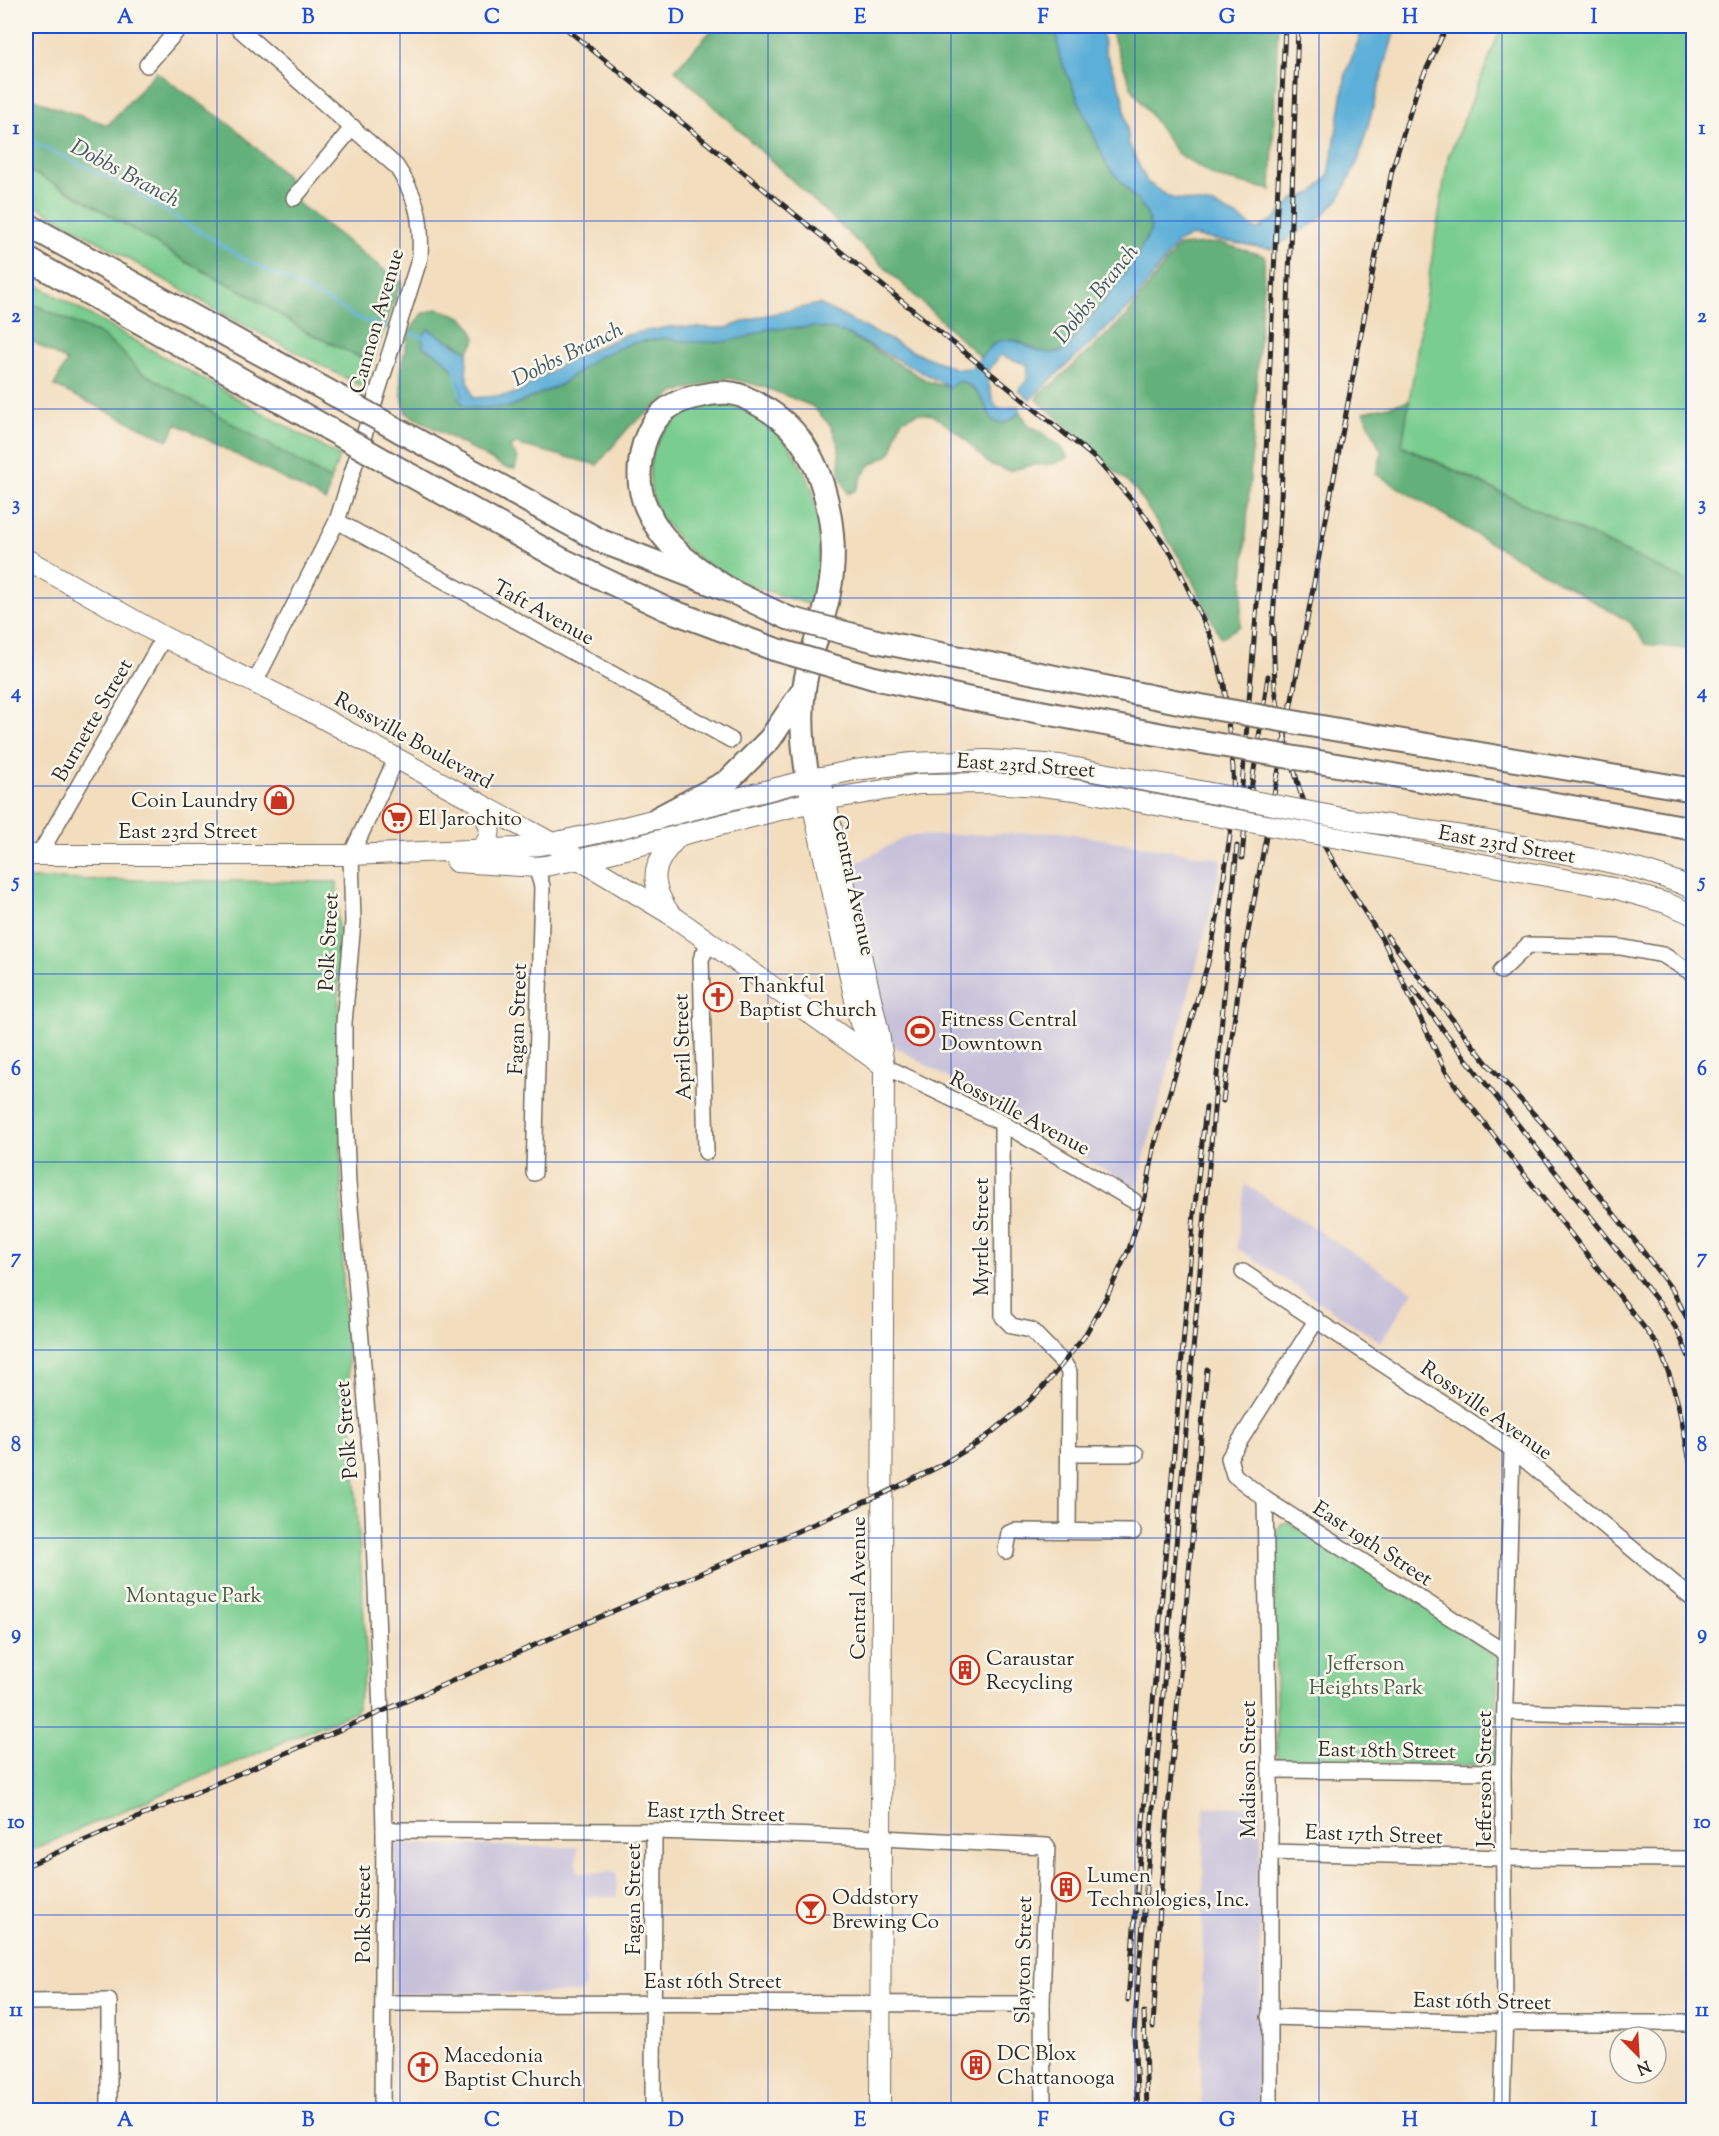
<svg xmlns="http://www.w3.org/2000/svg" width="1719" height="2136" viewBox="0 0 1719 2136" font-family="'Sorts Mill Goudy',serif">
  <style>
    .industrial { fill: #c6c0d9 }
    .green { fill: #7acd90; stroke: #527c5e; stroke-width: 1.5 }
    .forest { fill: #63b07a; stroke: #476e52; stroke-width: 1.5 }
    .water { fill: #5cafd8; stroke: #446d82; stroke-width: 1.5 }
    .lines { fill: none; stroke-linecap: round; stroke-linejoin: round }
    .stream { stroke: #5cafd8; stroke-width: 3 }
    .minor-casing { stroke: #71695e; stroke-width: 18 }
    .major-casing { stroke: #71695e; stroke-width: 22 }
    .highway-casing { stroke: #71695e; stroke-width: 26 }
    .minor { stroke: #fff; stroke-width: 15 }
    .major { stroke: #fff; stroke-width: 20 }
    .highway { stroke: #fff; stroke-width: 22 }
    .rail-casing { stroke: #2b2b2b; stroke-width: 5 }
    .rail { stroke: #fbf7ec; stroke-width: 3; stroke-dasharray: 9; stroke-linecap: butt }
    .major-bridge-casing { stroke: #71695e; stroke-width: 22; stroke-linecap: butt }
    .highway-bridge-casing { stroke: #71695e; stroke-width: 26; stroke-linecap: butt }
    .major-bridge { stroke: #fff; stroke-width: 20 }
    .highway-bridge { stroke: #fff; stroke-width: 22 }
    .grid { fill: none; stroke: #1d4ed8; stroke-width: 1.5; stroke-opacity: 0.55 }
    .labels { text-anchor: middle; stroke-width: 5; stroke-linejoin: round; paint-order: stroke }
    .street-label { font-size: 21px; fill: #2b2b2b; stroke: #fbf7ec }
    .poi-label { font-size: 21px; fill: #2b2b2b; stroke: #fbf7ec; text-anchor: start }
    .park-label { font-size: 21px; fill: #435c49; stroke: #fbf7ec }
    .water-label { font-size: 22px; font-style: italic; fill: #3c5968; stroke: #fbf7ec }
    .neatline { fill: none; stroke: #1d4ed8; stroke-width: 2 }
    .grid-label { font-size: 20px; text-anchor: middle; font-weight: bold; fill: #1d4ed8 }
  </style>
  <rect width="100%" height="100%" fill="#fbf7ec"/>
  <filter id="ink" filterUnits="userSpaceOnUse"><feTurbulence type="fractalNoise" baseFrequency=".0167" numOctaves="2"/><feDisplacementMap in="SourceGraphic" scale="12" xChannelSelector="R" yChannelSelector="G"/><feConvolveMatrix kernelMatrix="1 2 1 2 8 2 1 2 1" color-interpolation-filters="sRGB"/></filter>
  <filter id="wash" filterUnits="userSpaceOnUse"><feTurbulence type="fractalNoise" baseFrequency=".008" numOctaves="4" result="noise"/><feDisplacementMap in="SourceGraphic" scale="24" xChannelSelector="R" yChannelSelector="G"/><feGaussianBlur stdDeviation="1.35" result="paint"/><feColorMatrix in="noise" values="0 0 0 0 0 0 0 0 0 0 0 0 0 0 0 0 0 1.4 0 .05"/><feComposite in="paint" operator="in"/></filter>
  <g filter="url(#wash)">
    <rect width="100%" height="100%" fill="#f2ddbd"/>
    <g class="industrial">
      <polygon points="1061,832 1222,859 1209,919 1136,1188 887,1042 855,864 907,836"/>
      <polygon points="1245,1184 1413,1291 1381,1342 1237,1248"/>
      <polygon points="1261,1806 1260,2110 1201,2110 1204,1807"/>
      <polygon points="394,1844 577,1847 577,1873 617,1872 617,1897 587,1897 585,1987 578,1993 394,1994"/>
    </g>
    <g class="green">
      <polygon points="1502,26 1693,26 1693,584 1402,445 1448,158"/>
      <polygon points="26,169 85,200 188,263 246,293 305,331 372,363 363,387 233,319 26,200"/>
      <polygon points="26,279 339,456 331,480 138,370 121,351 101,335 26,301"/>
      <path d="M713,405h17l13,4 25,15 21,21 17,30 6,14 8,38v56l-6,23c-39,-13 -94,-27 -125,-55 -6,-4 -10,-12 -15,-17 -4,-6 -10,-12 -14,-18 -17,-33 -14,-77 19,-98 10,-7 22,-10 34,-13z"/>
      <polygon points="26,879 337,882 343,1284 367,1666 356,1711 26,1852"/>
      <polygon points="1288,1522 1418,1602 1498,1658 1495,1765 1277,1763 1275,1629 1276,1535 1281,1524"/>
    </g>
    <g class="forest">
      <polygon points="720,26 1055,26 1060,58 1107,165 1146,211 1151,229 1137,258 1118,285 1064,350 1045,354 1016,340 994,343 981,358 675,70 709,33"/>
      <polygon points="1109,26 1278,26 1271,190 1215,177 1177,153 1131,87"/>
      <polygon points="156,72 236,129 286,176 299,204 401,283 372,363 305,331 246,293 188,263 85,200 26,169 26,95 48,105 108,125"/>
      <polygon points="1220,243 1265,256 1240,626 1221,638 1185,566 1136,490 1036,399 1040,393 1055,382 1127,316 1178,246"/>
      <polygon points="26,301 101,335 121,351 138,370 331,480 326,501 177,424 168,440 54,386 67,361 26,338"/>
      <path d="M437,309c22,6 32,7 39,30l-8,13 -14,-10 -30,5 15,8 10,9 8,11 1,10 6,12h-5l13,11 38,-1 50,-22 38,-28 34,-14 32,-5 28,4 55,-5 21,-8 51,-2 25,5 85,50 21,5 9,-6c19,4 26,24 34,40l22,-4 5,-5 10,15 5,1 25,18 8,11 -14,7 -22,1 -23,6 -20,-7 -28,-29 -28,-20 -15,-2 -16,7 -5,10 -4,19 -4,6 -19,10 -8,11 -6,14 -8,4 -8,-19 -1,-29 -8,-20 -19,-20 -48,-19 -36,-9 -54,15 -44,33 -33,39 -81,-21 -6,4 8,10 -3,11 -9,-1 -100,-55 -4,-17 -2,-24 9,-39 13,-19z"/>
      <polygon points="1409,401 1402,446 1693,584 1693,650 1645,644 1630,622 1482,538 1376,474 1382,453 1364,412"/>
    </g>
    <path class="water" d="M1055,26h46l4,25 18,45 6,48 18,38 24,16 42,7 25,12 19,13 16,-10 21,-21 19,-6 16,-18 17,-102 18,-47h32l-38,135 -19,38 -22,22 -45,28 -81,-13 -14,7 -45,62 -102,94 -11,-9 8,-10 1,-15 -28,-10 -14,19 7,26 5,9 20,-3 2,6 -5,5 -11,6 -11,-2c-8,-16 -15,-36 -34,-40l-9,6 -106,-55 -27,-5 -49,2 -21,8 -24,5h-31l-28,-4 -32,5 -34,14 -38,28 -50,22 -38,1 -8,-2 -6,-9h5c-3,-8 -4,-18 -8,-24 -7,-13 -19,-20 -32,-26l-1,-11 6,-7 40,23 -2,21 7,25 37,-3 10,-4 47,-30 58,-26 44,-8 57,1 32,-11 61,-13 97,49 41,16 14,-1c8,-8 16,-20 26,-26 20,-12 38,19 65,9 7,-3 13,-14 18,-20 27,-33 53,-64 71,-102l-5,-18 -39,-46 -47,-107z"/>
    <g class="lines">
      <g class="stream">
        <polyline points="26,139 123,185 246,260 344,309 354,317 393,329"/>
        <polyline points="402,331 425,337"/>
        <polyline points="455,372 461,397 464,399"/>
      </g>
    </g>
  </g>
  <g filter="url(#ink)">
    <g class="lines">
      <g class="minor-casing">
        <g id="minor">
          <path d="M236,26l160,140c22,33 26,52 24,91l-83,264 -82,161"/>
          <polyline points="147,65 181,26"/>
          <polyline points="294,198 353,127"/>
          <polyline points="337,521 731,740"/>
          <polyline points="39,855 164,637"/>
          <polyline points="1501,971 1528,945 1620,947 1663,955 1694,974"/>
          <polyline points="884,1066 1002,1123 1134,1201"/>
          <polyline points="1002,1123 1003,1317 1012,1326 1031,1330 1065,1365 1069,1372 1068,1531"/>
          <polyline points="706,1152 701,959 709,943"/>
          <polyline points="534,1173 542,886 536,867"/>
          <polyline points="1243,1272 1512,1449 1694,1600"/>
          <polyline points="1317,1319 1229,1458 1234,1475 1265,1499 1506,1653"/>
          <polyline points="1069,1454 1136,1454"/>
          <polyline points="1265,1499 1270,1770 1270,2110"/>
          <polyline points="1006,1551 1009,1533 1015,1531 1133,1532"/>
          <polyline points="1506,1712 1694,1717"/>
          <polyline points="1270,1770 1503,1772"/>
          <polyline points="384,1830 654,1831 881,1838 1047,1846 1042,2004 1043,2110"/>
          <polyline points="1270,1852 1505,1858 1694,1859"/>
          <polyline points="26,2002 109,2001 109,2110"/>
          <polyline points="383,2003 1042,2004"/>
          <polyline points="1269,2017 1504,2023 1694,2023"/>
          <polyline points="382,2110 384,1830 381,1712 371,1462 348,1183 344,1092 344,1023 353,922 351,855 397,757"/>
          <polyline points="653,2110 654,1831"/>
          <polyline points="1502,2110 1505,2012 1503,1772 1512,1449"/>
        </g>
      </g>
      <g class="major-casing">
        <g id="major">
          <polyline points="26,559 164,637 304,708 552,843 670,914 884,1066"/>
          <polyline points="820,777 879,1033 884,1066 880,2110"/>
          <polyline points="809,788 860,1023 878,1055"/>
          <path d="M476,801c11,19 22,30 4,49"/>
          <path d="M1353,820c69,10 139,19 208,33 46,8 90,17 133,36"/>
          <polyline points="1355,841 1613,888 1666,903 1694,915"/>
          <polyline points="26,855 351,855 518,848 552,843 621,828 808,780 855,770 912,763 986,760 1060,765 1184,788"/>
          <polyline points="456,862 536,867 545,866 605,854 811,802 920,784 987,783 1042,786 1082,791 1183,810"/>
          <path d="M670,914c-24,-35 -17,-52 11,-80"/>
        </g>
      </g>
      <g class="highway-casing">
        <g id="highway">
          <polyline points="26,224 337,396"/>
          <polyline points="26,258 329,429"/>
          <polyline points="398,430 601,541 733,592 788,618"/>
          <polyline points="385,461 563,560 666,609 774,649"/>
          <path d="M733,592c-35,-23 -68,-42 -86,-83 -14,-29 -8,-74 16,-97 11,-10 28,-15 42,-17 15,-3 29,-4 43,4 19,9 37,21 50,38 31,40 41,107 31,156 -6,32 -21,64 -25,96 -4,30 -1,61 4,91"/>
          <polyline points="876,641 1184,703"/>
          <polyline points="874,678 966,698 1179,738"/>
          <polyline points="1356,733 1694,790"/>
          <polyline points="1354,768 1694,829"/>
          <polyline points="658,818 728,781 770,739 804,689"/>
        </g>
      </g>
      <use href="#minor" class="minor"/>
      <use href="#major" class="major"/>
      <use href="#highway" class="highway"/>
      <g class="rail-casing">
        <g id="rail">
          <path d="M1273,627l2,63 6,32 19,69 14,37 23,40 48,76 60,126 18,26 194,248c21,45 27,89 37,138"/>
          <polyline points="1272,634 1281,499 1298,26"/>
          <polyline points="1250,797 1268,676"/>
          <polyline points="1241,798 1262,543 1285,26"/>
          <polyline points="1242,858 1248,789"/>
          <polyline points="1387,936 1486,1062 1543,1124 1629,1233 1673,1291 1694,1332"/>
          <polyline points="1413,988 1444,1031 1663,1308 1677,1330 1694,1368"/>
          <polyline points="1223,1101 1242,964 1392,170 1418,87 1447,26"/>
          <polyline points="26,1866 883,1494 936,1468 981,1441 1022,1408 1046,1384 1084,1337 1108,1294 1129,1249 1145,1198 1155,1143 1166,1105 1208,963 1220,904 1234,808 1233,768 1224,684 1211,637 1172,555 1142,512 1096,459 563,26"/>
          <polyline points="1128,2000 1194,1214 1206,1107"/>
          <polyline points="1144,2012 1147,2110"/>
          <polyline points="1153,2027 1161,1889 1207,1369"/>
          <polyline points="1138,2110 1134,2034 1140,1958 1237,846"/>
        </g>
      </g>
      <use href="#rail" class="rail"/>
      <g class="major-bridge-casing">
        <g id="major-bridge">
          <polyline points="1184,788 1353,820"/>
          <polyline points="1183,810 1355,841"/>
        </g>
      </g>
      <g class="highway-bridge-casing">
        <g id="highway-bridge">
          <polyline points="337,396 398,430"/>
          <polyline points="329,429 385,461"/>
          <polyline points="788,618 876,641"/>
          <polyline points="774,649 874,678"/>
          <polyline points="1184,703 1356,733"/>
          <polyline points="1179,738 1354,768"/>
        </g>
      </g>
      <use href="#major-bridge" class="major-bridge"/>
      <use href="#highway-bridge" class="highway-bridge"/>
    </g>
  </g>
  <path class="grid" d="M217,26v2084M400,26v2084M584,26v2084M768,26v2084M951,26v2084M1135,26v2084M1319,26v2084M1502,26v2084M26,221h1668M26,409h1668M26,598h1668M26,786h1668M26,974h1668M26,1162h1668M26,1350h1668M26,1538h1668M26,1727h1668M26,1915h1668"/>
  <defs>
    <g id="shop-ring" transform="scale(1.5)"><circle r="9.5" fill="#fbf7ec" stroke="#c8321e" stroke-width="1.5"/><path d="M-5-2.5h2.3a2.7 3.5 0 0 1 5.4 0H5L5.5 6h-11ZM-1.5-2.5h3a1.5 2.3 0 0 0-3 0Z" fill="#c8321e"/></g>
    <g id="supermarket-ring" transform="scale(1.5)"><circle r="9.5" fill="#fbf7ec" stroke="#c8321e" stroke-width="1.5"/><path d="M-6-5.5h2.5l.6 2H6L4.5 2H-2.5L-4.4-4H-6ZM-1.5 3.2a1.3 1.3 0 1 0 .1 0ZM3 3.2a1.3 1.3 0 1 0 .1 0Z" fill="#c8321e"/></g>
    <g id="church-ring" transform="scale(1.5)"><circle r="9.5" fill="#fbf7ec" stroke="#c8321e" stroke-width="1.5"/><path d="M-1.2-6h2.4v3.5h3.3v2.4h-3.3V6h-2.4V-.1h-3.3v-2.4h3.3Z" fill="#c8321e"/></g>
    <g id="stadium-ring" transform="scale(1.5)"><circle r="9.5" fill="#fbf7ec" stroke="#c8321e" stroke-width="1.5"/><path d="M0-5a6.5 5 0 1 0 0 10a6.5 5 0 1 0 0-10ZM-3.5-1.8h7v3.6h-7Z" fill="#c8321e"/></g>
    <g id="building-ring" transform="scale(1.5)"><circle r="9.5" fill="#fbf7ec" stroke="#c8321e" stroke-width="1.5"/><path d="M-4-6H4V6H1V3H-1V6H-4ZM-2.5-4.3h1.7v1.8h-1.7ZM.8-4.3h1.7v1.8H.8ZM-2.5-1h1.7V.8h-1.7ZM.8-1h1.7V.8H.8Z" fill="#c8321e"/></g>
    <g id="bar-ring" transform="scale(1.5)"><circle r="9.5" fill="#fbf7ec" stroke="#c8321e" stroke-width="1.5"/><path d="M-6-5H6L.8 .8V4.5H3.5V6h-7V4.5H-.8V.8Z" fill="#c8321e"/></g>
  </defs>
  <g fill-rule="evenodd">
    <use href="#shop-ring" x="279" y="800"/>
    <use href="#supermarket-ring" x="397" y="818"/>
    <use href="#church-ring" x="718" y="997"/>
    <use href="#stadium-ring" x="920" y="1031"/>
    <use href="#building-ring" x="965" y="1670"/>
    <use href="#building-ring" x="1066" y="1887"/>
    <use href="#bar-ring" x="811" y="1909"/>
    <use href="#building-ring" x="976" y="2065"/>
    <use href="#church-ring" x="423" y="2067"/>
  </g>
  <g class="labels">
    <g class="street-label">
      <text transform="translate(376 321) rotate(-74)" y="7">Cannon Avenue</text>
      <text transform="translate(544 612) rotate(29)" y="7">Taft Avenue</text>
      <text transform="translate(92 720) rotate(-60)" y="7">Burnette Street</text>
      <text transform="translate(414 740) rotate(29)" y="7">Rossville Boulevard</text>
      <text transform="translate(1026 765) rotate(4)" y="7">East 23rd Street</text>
      <text x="188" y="838">East 23rd Street</text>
      <text transform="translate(1507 844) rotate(10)" y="7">East 23rd Street</text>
      <text transform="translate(854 885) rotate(78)" y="7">Central Avenue</text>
      <text transform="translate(328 942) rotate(-87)" y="7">Polk Street</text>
      <text transform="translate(517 1019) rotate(-88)" y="7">Fagan Street</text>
      <text transform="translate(682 1047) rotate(-92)" y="7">April Street</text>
      <text transform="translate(1020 1113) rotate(28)" y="7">Rossville Avenue</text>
      <text transform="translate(981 1237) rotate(-90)" y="7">Myrtle Street</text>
      <text transform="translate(1487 1410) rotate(35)" y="7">Rossville Avenue</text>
      <text transform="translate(346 1430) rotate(-95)" y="7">Polk Street</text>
      <text transform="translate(1373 1543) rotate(33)" y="7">East 19th Street</text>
      <text transform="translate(858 1588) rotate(-90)" y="7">Central Avenue</text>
      <text transform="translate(1387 1750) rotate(1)" y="7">East 18th Street</text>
      <text transform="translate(1248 1769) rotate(-90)" y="7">Madison Street</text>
      <text transform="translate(1484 1779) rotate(-90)" y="7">Jefferson Street</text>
      <text transform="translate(716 1812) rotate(2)" y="7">East 17th Street</text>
      <text transform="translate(1374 1834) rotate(2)" y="7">East 17th Street</text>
      <text transform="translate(633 1899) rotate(-90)" y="7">Fagan Street</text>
      <text transform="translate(363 1914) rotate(-90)" y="7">Polk Street</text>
      <text transform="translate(1023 1960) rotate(-89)" y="7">Slayton Street</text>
      <text x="713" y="1988">East 16th Street</text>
      <text transform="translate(1482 2001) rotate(1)" y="7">East 16th Street</text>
    </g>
    <g class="poi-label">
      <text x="258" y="807" text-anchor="end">Coin Laundry</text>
      <text x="418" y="825">El Jarochito</text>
      <text x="739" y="992">Thankful<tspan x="739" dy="24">Baptist Church</tspan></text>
      <text x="941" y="1026">Fitness Central<tspan x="941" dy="24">Downtown</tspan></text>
      <text x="986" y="1665">Caraustar<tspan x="986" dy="24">Recycling</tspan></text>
      <text x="1087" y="1882">Lumen<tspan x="1087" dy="24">Technologies, Inc.</tspan></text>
      <text x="832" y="1904">Oddstory<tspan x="832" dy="24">Brewing Co</tspan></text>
      <text x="997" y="2060">DC Blox<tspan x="997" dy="24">Chattanooga</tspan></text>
      <text x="444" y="2062">Macedonia<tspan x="444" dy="24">Baptist Church</tspan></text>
    </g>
    <g class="park-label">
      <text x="194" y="1602">Montague Park</text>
      <text x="1366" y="1670">Jefferson<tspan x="1366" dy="24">Heights Park</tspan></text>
    </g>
    <g class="water-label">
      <text transform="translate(126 172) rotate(28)" y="8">Dobbs Branch</text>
      <text transform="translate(1095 293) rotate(-51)" y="8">Dobbs Branch</text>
      <text transform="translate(567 353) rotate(-26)" y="8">Dobbs Branch</text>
    </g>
  </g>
  <rect width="1719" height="2136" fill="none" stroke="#fbf7ec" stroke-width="66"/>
  <g transform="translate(1638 2055) rotate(156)"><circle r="28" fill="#fbf7ec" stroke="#a8a59f" stroke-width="1.5"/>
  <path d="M0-4.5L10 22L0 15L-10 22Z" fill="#c8321e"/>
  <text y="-9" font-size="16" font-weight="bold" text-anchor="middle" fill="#2b2b2b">N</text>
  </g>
  <rect x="33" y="33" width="1653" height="2070" class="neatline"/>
  <g class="grid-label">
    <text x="125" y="23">A</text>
    <text x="308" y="23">B</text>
    <text x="492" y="23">C</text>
    <text x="676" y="23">D</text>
    <text x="860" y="23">E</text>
    <text x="1043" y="23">F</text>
    <text x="1227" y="23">G</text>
    <text x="1410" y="23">H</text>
    <text x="1594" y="23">I</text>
    <text x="16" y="134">1</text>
    <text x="1702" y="134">1</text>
    <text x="16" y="322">2</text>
    <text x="1702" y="322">2</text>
    <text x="16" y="510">3</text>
    <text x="1702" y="510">3</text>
    <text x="16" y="698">4</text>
    <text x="1702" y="698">4</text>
    <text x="16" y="887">5</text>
    <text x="1702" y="887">5</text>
    <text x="16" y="1075">6</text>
    <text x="1702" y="1075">6</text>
    <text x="16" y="1263">7</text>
    <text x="1702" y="1263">7</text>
    <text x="16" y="1451">8</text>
    <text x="1702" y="1451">8</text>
    <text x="16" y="1639">9</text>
    <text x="1702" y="1639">9</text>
    <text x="16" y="1828">10</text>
    <text x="1702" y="1828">10</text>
    <text x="16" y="2016">11</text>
    <text x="1702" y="2016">11</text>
    <text x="125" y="2126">A</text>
    <text x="308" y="2126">B</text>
    <text x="492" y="2126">C</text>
    <text x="676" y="2126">D</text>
    <text x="860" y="2126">E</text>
    <text x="1043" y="2126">F</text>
    <text x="1227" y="2126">G</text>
    <text x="1410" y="2126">H</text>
    <text x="1594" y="2126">I</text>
  </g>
</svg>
